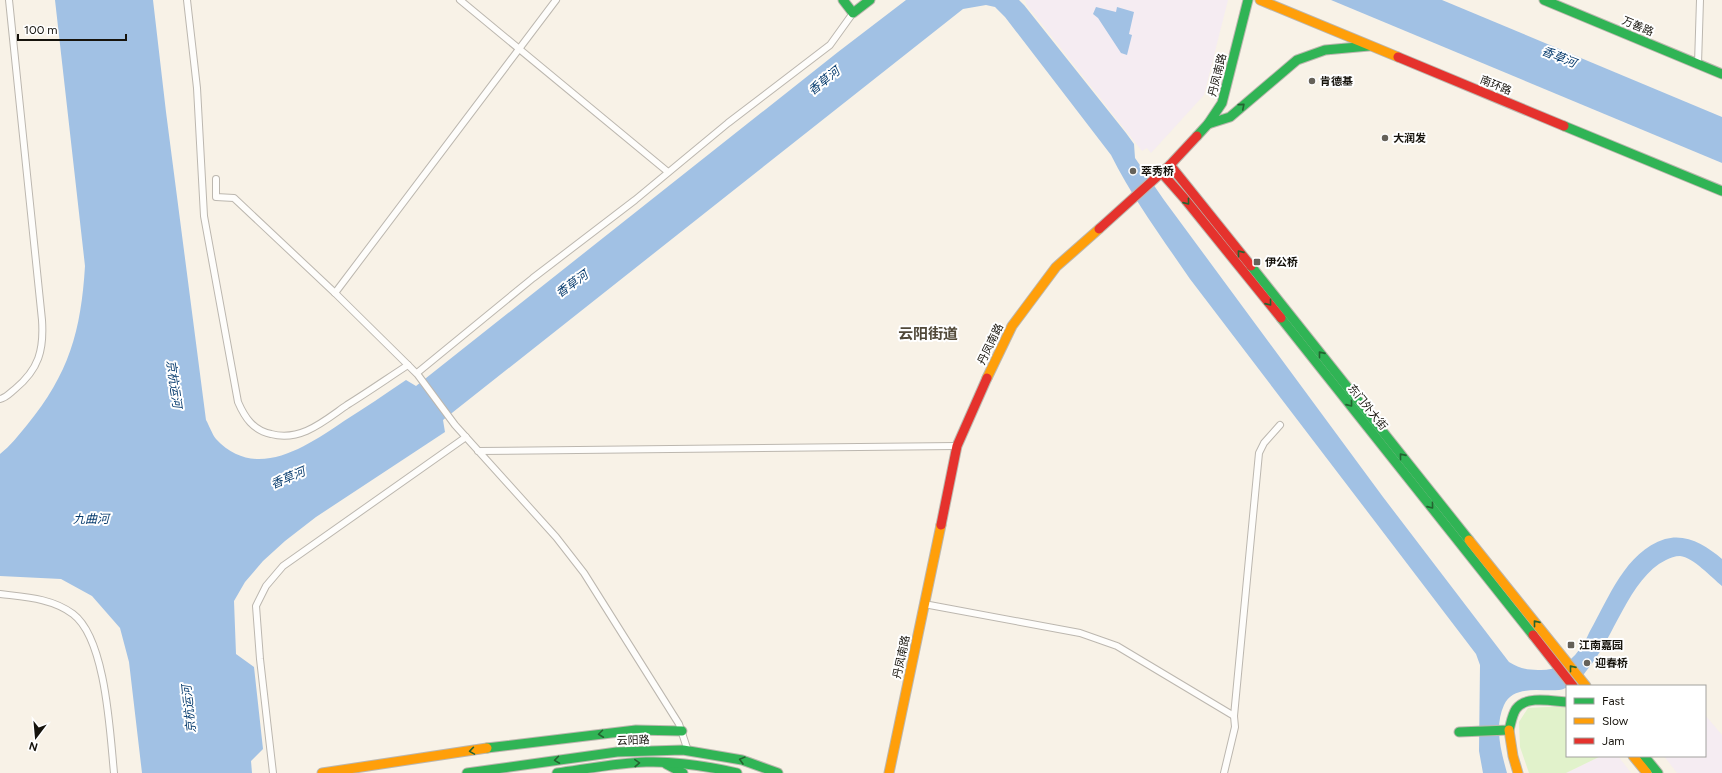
<svg xmlns="http://www.w3.org/2000/svg" width="1722" height="773" viewBox="0 0 1722 773" font-family="Figtree,'Noto Sans SC',sans-serif">
  <style>
    .commercial { fill: #f5ecf2 }
    .green { fill: #e1f2cb }
    .water { fill: #a1c1e4 }
    .lines { fill: none; stroke-linecap: round; stroke-linejoin: round }
    .street-casing { stroke: #bcb7af; stroke-width: 8 }
    .fast-casing { stroke: #bcb7af; stroke-width: 11 }
    .slow-casing { stroke: #bcb7af; stroke-width: 11 }
    .jam-casing { stroke: #bcb7af; stroke-width: 11 }
    .street { stroke: #fefdfb; stroke-width: 6 }
    .fast { stroke: #30b455; stroke-width: 9 }
    .slow { stroke: #ff9f0a; stroke-width: 9 }
    .jam { stroke: #e5322d; stroke-width: 9 }
    .oneway { stroke: #236430 }
    .poi-dot { fill: #656159; stroke: #fff; stroke-width: 1.5 }
    .labels { text-anchor: middle; stroke-width: 4; stroke-linejoin: round; paint-order: stroke }
    .street-label { font-size: 11px; fill: #16130c; stroke: #fff }
    .poi-label { font-size: 11px; font-weight: bold; fill: #16130c; stroke: #fff; text-anchor: start }
    .water-label { font-size: 12px; font-style: italic; fill: #093d6f; stroke: #fff }
    .district-label { font-size: 15px; font-weight: bold; fill: #514939; stroke: #fff }
  </style>
  <rect width="100%" height="100%" fill="#f8f2e7"/>
  <g class="commercial">
    <polygon points="1025,0 1228,0 1204,95 1151,153 1147,148 1142,151 1026,4"/>
    <polygon points="1705,715 1722,735 1722,773 1677,773 1664,756 1705,756"/>
    <polygon points="1601,756 1618,756 1631,773 1566,773"/>
  </g>
  <polygon class="green" points="1567,706 1567,756 1601,756 1566,773 1529,773 1520,747 1519,722 1528,708"/>
  <g class="water">
    <path d="M55,0h98l13,112 40,308c3,5 6,14 10,19 40,43 91,7 128,-18 21,-13 41,-27 62,-41l10,6 422,-334 68,-52h113l5,5 102,128 8,11 1,14 29,42 219,297 126,165c10,6 17,8 29,8 16,1 31,-6 41,-20 5,-5 8,-13 11,-19 19,-33 35,-79 75,-92 21,-6 41,6 57,20v27c-10,-8 -29,-29 -42,-30 -5,0 -10,2 -14,4 -37,18 -52,79 -79,110 -3,4 -7,10 -12,13 -3,2 -12,7 -16,7 -17,2 -46,-6 -55,15 -10,22 -3,46 3,68h-24l-4,-22 1,-86 -4,-11 -286,-375c-28,-41 -57,-80 -79,-124l-106,-138 -10,-10 -9,-2 -23,4 -520,411 2,12 -129,85 -31,24 -22,20 -18,21 -11,19 2,53 18,13 9,82 -12,12 1,12h-110l-13,-111 -9,-34 -28,-32 -31,-17 -61,-3v-122c10,-8 18,-18 27,-29 42,-51 54,-94 58,-159z"/>
    <polygon points="1331,0 1442,0 1722,117 1722,163"/>
    <polygon points="1096,7 1116,12 1117,7 1134,12 1129,34 1132,35 1127,55 1121,53 1098,18 1093,14"/>
  </g>
  <g class="lines">
    <g class="street-casing">
      <g id="street">
        <path d="M187,0l10,88 7,128 34,186c7,16 15,28 33,32 30,8 53,-13 76,-29 21,-13 41,-27 61,-40"/>
        <polyline points="460,0 668,172"/>
        <polyline points="1698,64 1700,0"/>
        <polyline points="216,179 216,197 234,198 335,293 408,365 418,375 455,425 556,537 584,573 679,724 688,751"/>
        <polyline points="335,293 556,0"/>
        <polyline points="417,373 533,278 635,200 728,123 830,45 853,13"/>
        <path d="M0,399c6,-1 10,-6 15,-10 24,-20 29,-39 27,-69l-33,-320"/>
        <polyline points="478,451 957,446"/>
        <path d="M0,594c24,3 52,4 73,20 33,25 37,119 41,159"/>
        <polyline points="924,604 1080,633 1117,646 1234,716 1235,727 1224,773"/>
        <polyline points="1234,716 1259,453 1264,443 1280,425"/>
        <polyline points="273,773 260,659 256,606 266,586 283,566 466,437"/>
      </g>
    </g>
    <g class="fast-casing">
      <g id="fast">
        <polyline points="843,0 853,13 870,0"/>
        <polyline points="1544,0 1722,74"/>
        <polyline points="1208,124 1230,117 1297,60 1325,50 1369,46"/>
        <polyline points="1564,126 1722,191"/>
        <polyline points="1197,136 1208,124 1222,103 1248,0"/>
        <polyline points="1251,266 1469,540"/>
        <polyline points="1281,318 1533,635"/>
        <path d="M1459,732l50,-2c2,-7 3,-15 7,-21 10,-14 36,-8 51,-7"/>
        <polyline points="487,748 636,730 682,731"/>
        <polyline points="1644,756 1658,773"/>
        <polyline points="666,764 683,773"/>
        <polyline points="467,773 617,752 683,750 742,760 778,773"/>
        <path d="M557,773c29,-4 59,-10 89,-11 30,-1 61,4 91,11"/>
      </g>
    </g>
    <g class="slow-casing">
      <g id="slow">
        <polyline points="1260,0 1398,57"/>
        <polyline points="987,378 1012,326 1056,267 1099,229"/>
        <polyline points="1469,540 1586,686"/>
        <polyline points="1509,730 1513,756 1518,773"/>
        <polyline points="1633,756 1647,773"/>
        <polyline points="322,773 487,748"/>
        <polyline points="889,773 941,525"/>
      </g>
    </g>
    <g class="jam-casing">
      <g id="jam">
        <polyline points="1398,57 1564,126"/>
        <polyline points="1170,165 1251,266"/>
        <polyline points="1161,172 1184,198 1281,318"/>
        <polyline points="1099,229 1170,165 1197,136"/>
        <polyline points="941,525 957,446 987,378"/>
        <polyline points="1533,635 1573,686"/>
      </g>
    </g>
    <use href="#street" class="street"/>
    <use href="#fast" class="fast"/>
    <use href="#slow" class="slow"/>
    <use href="#jam" class="jam"/>
  </g>
  <defs><path id="oneway-chevron" d="M-2-3.5L2.5 0L-2 3.5" fill="none" stroke-width="1.6" stroke-linecap="round" stroke-linejoin="round"/></defs>
  <g class="oneway">
    <use href="#oneway-chevron" transform="translate(1242 106) rotate(-40)"/>
    <use href="#oneway-chevron" transform="translate(1187 202) rotate(51)"/>
    <use href="#oneway-chevron" transform="translate(1240 253) rotate(-129)"/>
    <use href="#oneway-chevron" transform="translate(1269 303) rotate(51)"/>
    <use href="#oneway-chevron" transform="translate(1321 354) rotate(-129)"/>
    <use href="#oneway-chevron" transform="translate(1350 404) rotate(51)"/>
    <use href="#oneway-chevron" transform="translate(1402 456) rotate(-129)"/>
    <use href="#oneway-chevron" transform="translate(1431 506) rotate(51)"/>
    <use href="#oneway-chevron" transform="translate(1536 623) rotate(-129)"/>
    <use href="#oneway-chevron" transform="translate(1572 668) rotate(-129)"/>
    <use href="#oneway-chevron" transform="translate(601 734) rotate(173)"/>
    <use href="#oneway-chevron" transform="translate(472 751) rotate(171)"/>
    <use href="#oneway-chevron" transform="translate(557 760) rotate(172)"/>
    <use href="#oneway-chevron" transform="translate(742 760) rotate(-165)"/>
    <use href="#oneway-chevron" transform="translate(637 763) rotate(-2)"/>
  </g>
  <g class="poi-dot">
    <circle cx="1312" cy="81" r="4"/>
    <circle cx="1385" cy="138" r="4"/>
    <circle cx="1133" cy="171" r="4"/>
    <rect x="1253" y="258" width="8" height="8" rx="2"/>
    <rect x="1567" y="641" width="8" height="8" rx="2"/>
    <circle cx="1587" cy="663" r="4"/>
  </g>
  <g class="labels">
    <g class="street-label">
      <text transform="translate(1638 26) rotate(23)" y="4">万善路</text>
      <text transform="translate(1217 75) rotate(-76)" y="4">丹凤南路</text>
      <text transform="translate(1496 85) rotate(22)" y="4">南环路</text>
      <text transform="translate(990 344) rotate(-64)" y="4">丹凤南路</text>
      <text transform="translate(1368 407) rotate(51)" y="4">东门外大街</text>
      <text transform="translate(901 657) rotate(-78)" y="4">丹凤南路</text>
      <text transform="translate(633 740) rotate(-2)" y="4">云阳路</text>
    </g>
    <g class="poi-label">
      <text x="1320" y="85">肯德基</text>
      <text x="1393" y="142">大润发</text>
      <text x="1141" y="175">萃秀桥</text>
      <text x="1265" y="266">伊公桥</text>
      <text x="1579" y="649">江南嘉园</text>
      <text x="1595" y="667">迎春桥</text>
    </g>
    <g class="water-label">
      <text transform="translate(1559 57) rotate(22)" y="4">香草河</text>
      <text transform="translate(824 81) rotate(-39)" y="4">香草河</text>
      <text transform="translate(572 284) rotate(-36)" y="4">香草河</text>
      <text transform="translate(174 384) rotate(82)" y="4">京杭运河</text>
      <text transform="translate(288 478) rotate(-23)" y="4">香草河</text>
      <text x="91" y="523">九曲河</text>
      <text transform="translate(189 709) rotate(-96)" y="4">京杭运河</text>
    </g>
    <g class="district-label">
      <text x="928" y="339">云阳街道</text>
    </g>
  </g>
  <rect x="1566" y="685" width="140" height="72" fill="#ffffff" stroke="#a2a19e"/>
  <rect x="1574" y="698" width="20" height="6" fill="#30b455" stroke="#a2a19e"/>
  <text x="1602" y="705" font-size="12" fill="#16130c">Fast</text>
  <rect x="1574" y="718" width="20" height="6" fill="#ff9f0a" stroke="#a2a19e"/>
  <text x="1602" y="725" font-size="12" fill="#16130c">Slow</text>
  <rect x="1574" y="738" width="20" height="6" fill="#e5322d" stroke="#a2a19e"/>
  <text x="1602" y="745" font-size="12" fill="#16130c">Jam</text>
  <g transform="translate(36 737) rotate(196)" stroke="#ffffff" stroke-width="3" paint-order="stroke">
  <path d="M0-3L7 15L0 10L-7 15Z" fill="#16130c"/>
  <text y="-6" font-size="11" font-weight="bold" text-anchor="middle" fill="#16130c">N</text>
  </g>
  <path d="M18 34v6h108v-6" fill="none" stroke="#16130c" stroke-width="2"/>
  <text x="24" y="34" font-size="12" fill="#16130c" stroke="#ffffff" stroke-width="3" paint-order="stroke">100 m</text>
</svg>
